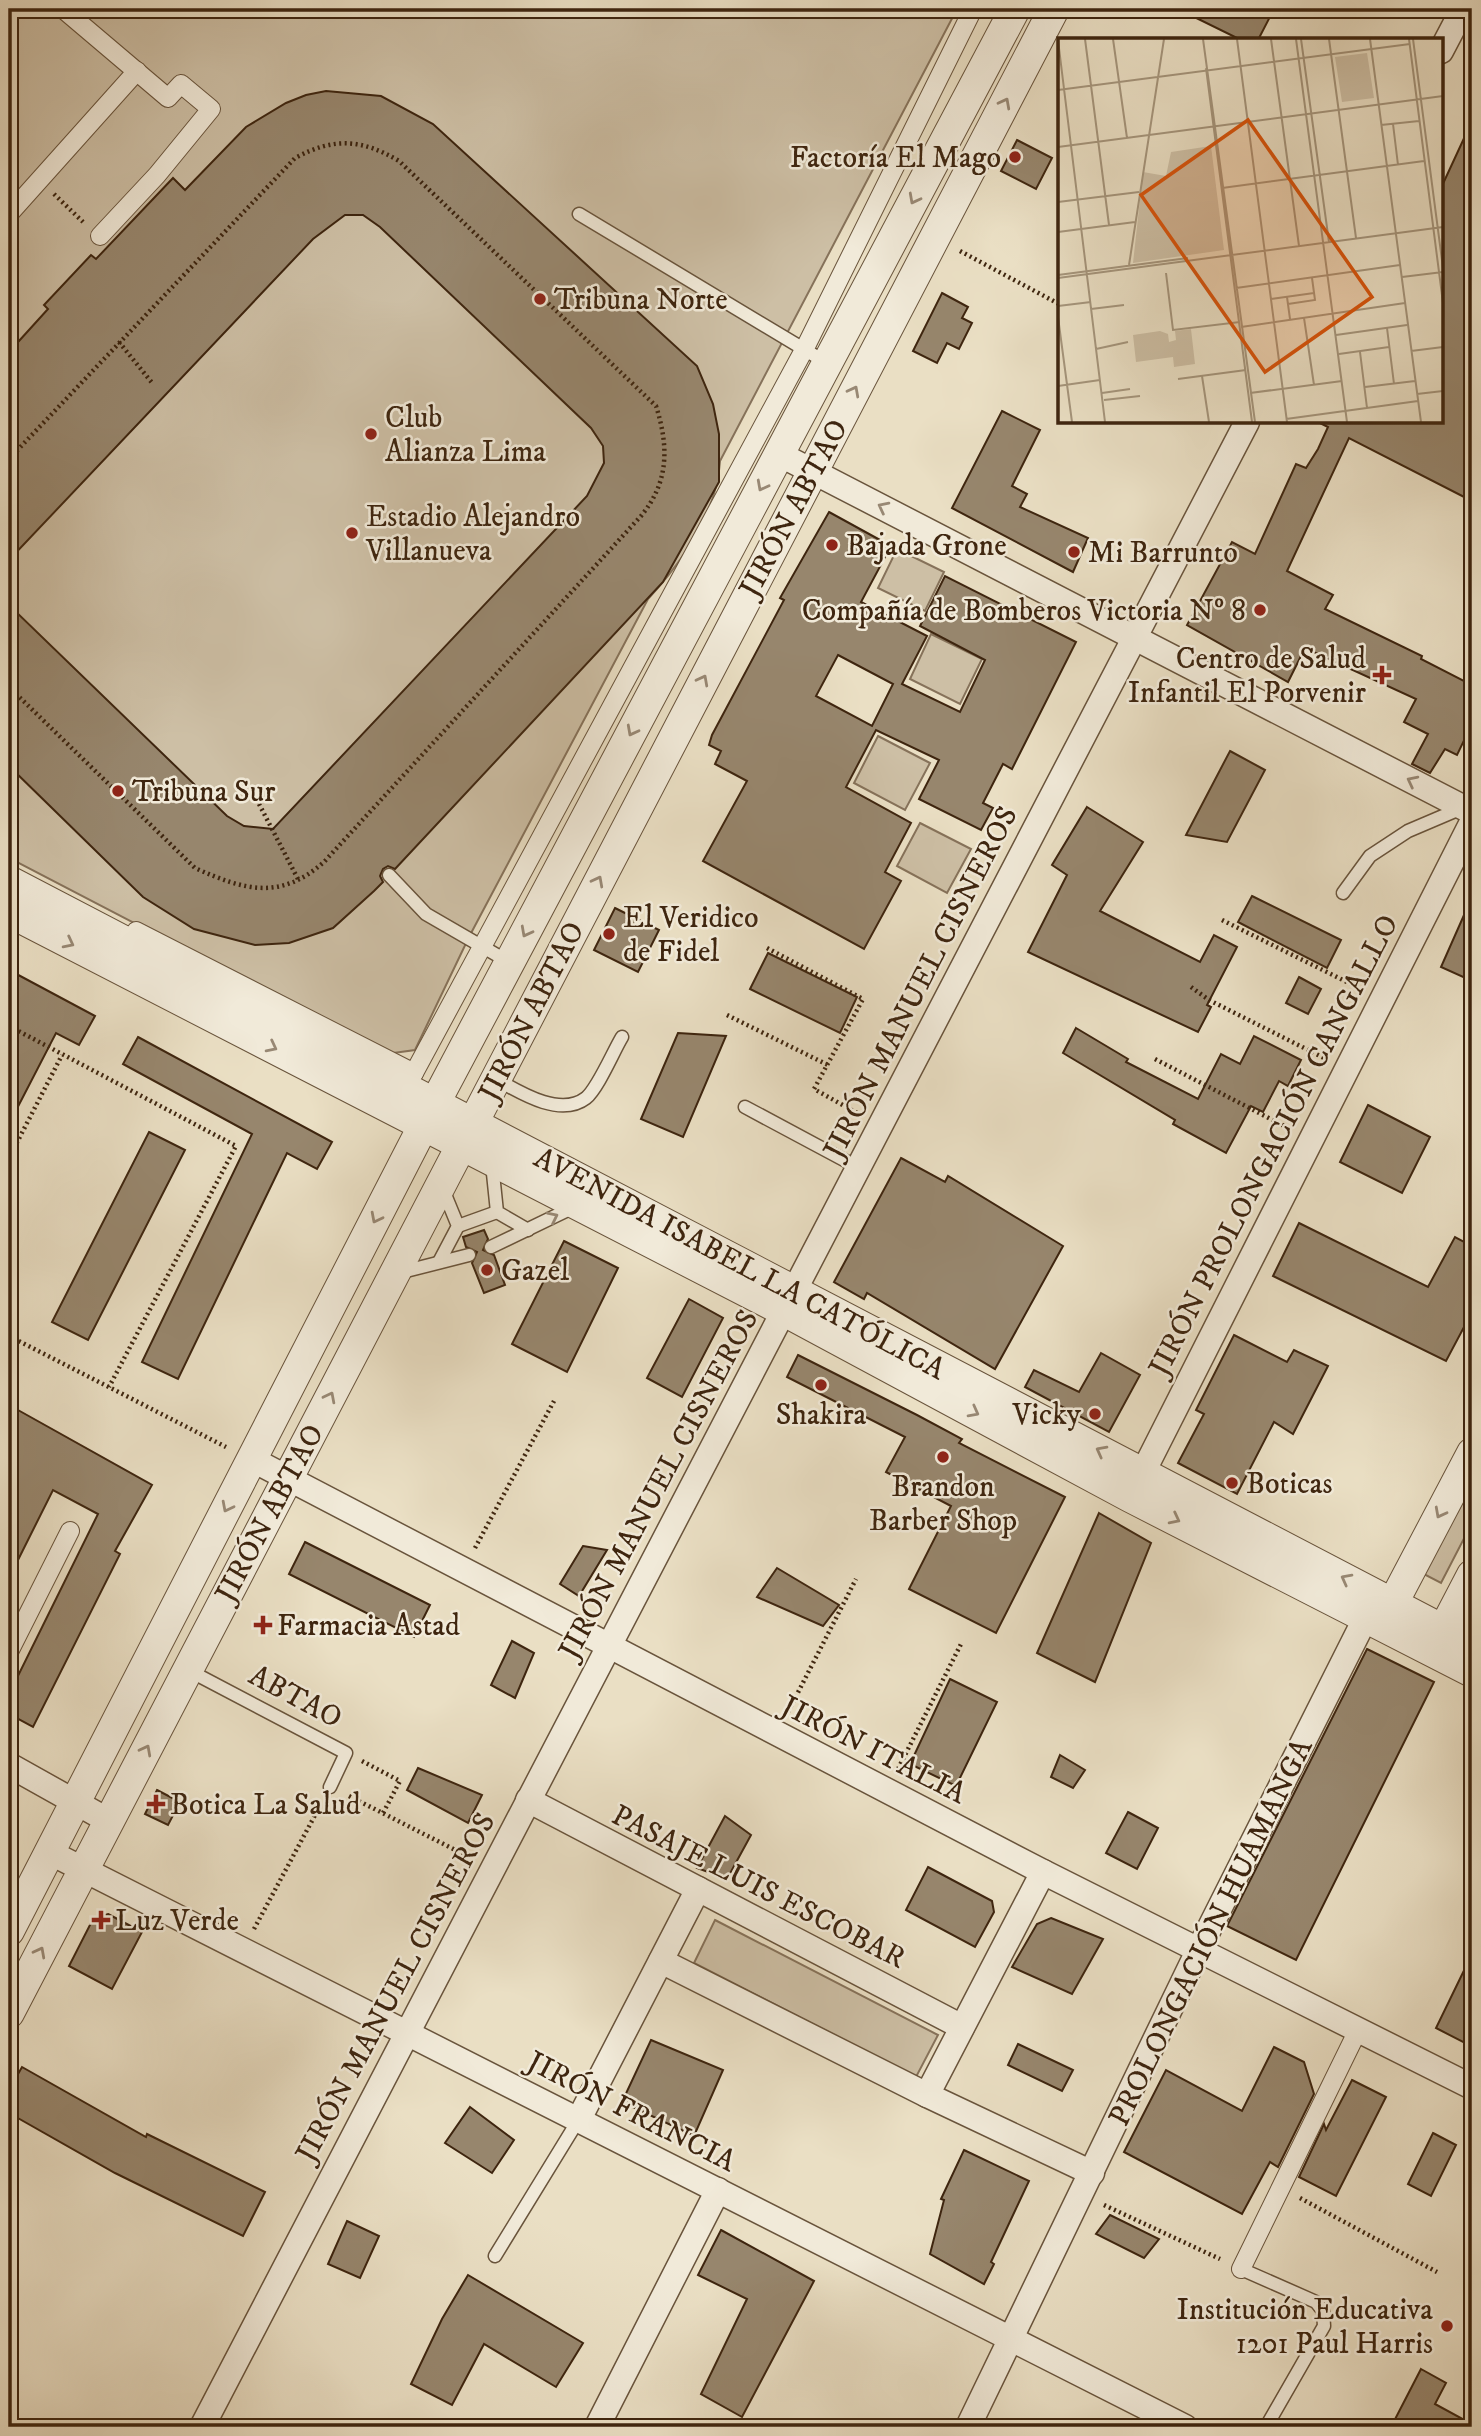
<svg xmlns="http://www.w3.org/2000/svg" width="1481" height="2436" viewBox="0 0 1481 2436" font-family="'IM FELL DW Pica',serif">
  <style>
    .green { fill: #cdbfa5; stroke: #86725a; stroke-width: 2 }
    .building { fill: #97866d; stroke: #3e250f; stroke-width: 2; fill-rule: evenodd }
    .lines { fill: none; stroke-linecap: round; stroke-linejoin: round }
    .service-casing { stroke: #69543c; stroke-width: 15 }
    .pedestrian-casing { stroke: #69543c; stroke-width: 20 }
    .minor-casing { stroke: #69543c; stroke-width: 27 }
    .tertiary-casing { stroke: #69543c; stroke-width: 32 }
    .path { stroke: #3e250f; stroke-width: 4.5; stroke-dasharray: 2 3.5; stroke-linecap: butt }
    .service { stroke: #f1ead9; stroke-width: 12 }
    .pedestrian { stroke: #f1ead9; stroke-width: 18 }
    .minor { stroke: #f1ead9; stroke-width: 24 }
    .tertiary { stroke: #f1ead9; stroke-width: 30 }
    .oneway { stroke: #988874 }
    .poi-dot { fill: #8f2418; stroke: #f1ead9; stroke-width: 2.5 }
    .labels { text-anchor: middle; stroke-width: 5; stroke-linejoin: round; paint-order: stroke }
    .poi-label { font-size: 30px; fill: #3e250f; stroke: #f1ead9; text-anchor: start }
    .street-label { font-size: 30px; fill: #3e250f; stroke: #f1ead9 }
    .inset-road { fill: none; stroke: #a5957c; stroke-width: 2 }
    .view { fill: #d7540c; fill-opacity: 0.15; stroke: #d7540c; stroke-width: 3.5 }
    .inset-edge { fill: none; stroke: #3e250f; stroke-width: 3.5 }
  </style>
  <rect width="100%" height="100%" fill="#eadfc4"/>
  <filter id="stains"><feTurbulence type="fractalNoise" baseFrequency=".00286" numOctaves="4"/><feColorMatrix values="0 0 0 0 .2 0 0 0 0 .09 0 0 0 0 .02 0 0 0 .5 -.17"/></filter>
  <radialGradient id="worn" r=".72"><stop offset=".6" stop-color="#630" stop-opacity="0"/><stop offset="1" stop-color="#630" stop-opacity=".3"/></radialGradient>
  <g class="green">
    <path d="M9,9h948l-237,452c-3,52 -37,100 -72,138l-179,338 -54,113 -29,4 -377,-196z"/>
    <polygon points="897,549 944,572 925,611 878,588"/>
    <polygon points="931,634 982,659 960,704 910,679"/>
    <polygon points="878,736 930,763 905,810 854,783"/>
    <polygon points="920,823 971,849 947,893 897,866"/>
    <polygon points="1472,1467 1472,1523 1441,1583 1418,1571"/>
    <polygon points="715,1920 938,2035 916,2077 694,1963"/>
  </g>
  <g class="building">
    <polygon points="1178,9 1274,9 1258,40 1241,40"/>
    <polygon points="326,91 381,96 433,124 697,366 713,404 719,434 719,482 663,582 395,869 388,866 383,869 380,876 383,882 374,891 333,928 289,943 255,945 194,929 143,897 9,766 9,605 227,816 244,826 273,829 587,496 604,463 603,446 591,428 380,227 363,215 345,215 313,239 9,560 9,352 48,309 44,305 91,255 96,259 173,178 185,190 246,127 286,103 306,95"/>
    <polygon points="1472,121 1472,501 1349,438 1287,571 1333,595 1325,609 1422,656 1421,659 1472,685 1472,724 1457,755 1445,749 1430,773 1412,764 1428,734 1404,722 1416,699 1305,648 1288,682 1187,625 1232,542 1255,554 1296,464 1306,468 1318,449 1328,427 1318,422 1441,422 1441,188"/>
    <polygon points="1017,140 1052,158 1036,189 1001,171"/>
    <polygon points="942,293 968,307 962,318 972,323 959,349 947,343 937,363 913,351"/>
    <polygon points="1002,411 1040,430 1012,486 1027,494 1020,507 1088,538 1073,572 952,508"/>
    <path d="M829,512l62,34 -30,56 66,34 -25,48 58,28 25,-52 -65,-34 25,-50 131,66 -64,127 -9,-5 -20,39 10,5 -12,22 -62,-31 20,-39 -63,-30 -30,57 65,36 -26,49 16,9 -37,68 -161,-88 44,-80 -32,-17 6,-13 -12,-6 3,-10 72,-135 -4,-2zM838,655l55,29 -21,42 -56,-30z"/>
    <polygon points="1230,751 1265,770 1227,842 1186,835"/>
    <polygon points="1087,807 1143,842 1100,911 1200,962 1214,935 1237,947 1207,1005 1211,1007 1198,1032 1028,952 1067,875 1052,865"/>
    <polygon points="1252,896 1341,940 1327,968 1238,922"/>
    <polygon points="1472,897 1472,981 1441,967"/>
    <polygon points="615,908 659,930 638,972 594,950"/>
    <polygon points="768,953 857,997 840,1033 750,989"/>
    <polygon points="9,970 95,1016 79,1045 56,1033 9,1124"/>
    <polygon points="1299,977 1321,989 1308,1014 1286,1003"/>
    <polygon points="1076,1028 1128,1059 1126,1062 1198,1099 1221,1054 1240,1064 1254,1036 1301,1060 1288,1086 1279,1081 1263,1112 1251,1106 1226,1153 1173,1124 1175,1120 1063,1053"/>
    <polygon points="678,1033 726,1036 683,1137 641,1119"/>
    <polygon points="138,1037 332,1142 317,1169 287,1153 178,1379 142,1362 252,1134 123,1064"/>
    <polygon points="1368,1105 1430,1137 1402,1193 1340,1162"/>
    <polygon points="149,1132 185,1150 88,1340 52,1322"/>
    <polygon points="901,1158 945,1182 948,1176 1063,1246 995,1369 867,1293 864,1299 834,1282"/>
    <polygon points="1299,1223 1428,1287 1455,1237 1472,1246 1472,1312 1446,1361 1273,1276"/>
    <polygon points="484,1230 488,1239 483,1250 494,1255 505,1285 484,1293 472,1263 477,1252 466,1247 463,1237"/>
    <polygon points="564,1241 618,1268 567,1372 512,1344"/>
    <polygon points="689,1299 723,1318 682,1397 647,1378"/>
    <polygon points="1234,1335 1287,1362 1294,1350 1328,1366 1293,1434 1274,1422 1237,1494 1178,1463 1204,1414 1196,1410"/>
    <polygon points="1101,1353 1140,1375 1109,1432 1025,1387 1034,1370 1079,1392"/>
    <polygon points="798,1355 917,1415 962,1439 959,1443 1065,1497 996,1633 909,1589 951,1506 886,1472 905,1437 787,1377"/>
    <polygon points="9,1405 152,1485 115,1551 120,1554 33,1727 9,1714 9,1694 98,1514 53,1490 9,1578"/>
    <polygon points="1099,1513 1151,1543 1095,1682 1037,1653"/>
    <polygon points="305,1542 430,1605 414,1637 289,1574"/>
    <polygon points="583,1546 607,1550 579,1596 560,1584"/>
    <polygon points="777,1568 839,1605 823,1626 757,1597"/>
    <polygon points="512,1641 534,1653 515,1698 491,1685"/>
    <polygon points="1367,1649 1434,1682 1296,1960 1227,1926"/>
    <polygon points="950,1679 997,1702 956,1786 910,1764"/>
    <polygon points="1060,1755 1085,1770 1073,1788 1051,1777"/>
    <polygon points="418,1768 482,1795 468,1823 407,1790"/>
    <polygon points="157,1790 180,1802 168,1825 145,1814"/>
    <polygon points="1128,1812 1158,1828 1137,1869 1106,1853"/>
    <polygon points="725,1816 751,1835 727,1879 697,1868"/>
    <polygon points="928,1867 992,1901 994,1912 975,1947 906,1910"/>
    <polygon points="108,1914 142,1932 112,1989 69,1966 93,1919"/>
    <polygon points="1051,1918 1103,1939 1072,1994 1012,1967 1037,1924"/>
    <polygon points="1472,1954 1472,2030 1465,2043 1436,2028"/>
    <polygon points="651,2040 723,2070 694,2136 622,2102"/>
    <polygon points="1018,2044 1073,2070 1062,2091 1008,2065"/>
    <polygon points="1274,2047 1304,2062 1314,2094 1278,2167 1270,2162 1242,2214 1124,2152 1166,2070 1242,2111"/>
    <polygon points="22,2067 146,2137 147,2134 265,2192 243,2236 115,2173 9,2113 9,2090"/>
    <polygon points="1352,2080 1386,2097 1336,2196 1299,2177 1324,2124 1326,2130"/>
    <polygon points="470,2107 514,2140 492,2173 445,2143"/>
    <polygon points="1433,2133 1456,2145 1431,2196 1408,2184"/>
    <polygon points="964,2150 1029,2181 991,2262 994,2264 984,2284 930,2254 944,2200 941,2199"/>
    <polygon points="1110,2215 1159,2239 1144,2258 1096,2234"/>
    <polygon points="347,2221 379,2236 360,2278 328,2264"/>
    <polygon points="721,2230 814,2281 742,2417 701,2394 747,2299 698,2275"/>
    <polygon points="468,2275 583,2343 556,2387 484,2344 452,2405 411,2384 442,2319"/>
    <polygon points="1421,2369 1446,2383 1435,2404 1472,2424 1472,2427 1391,2427"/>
  </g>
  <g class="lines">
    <g class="service-casing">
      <g id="service">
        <polyline points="579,214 827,363"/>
        <polyline points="389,875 426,914 509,962"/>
        <polyline points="1343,893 1370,856 1408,831 1462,808"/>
        <path d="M496,1079c23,13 64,39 90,19 12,-10 27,-46 36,-61"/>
        <polyline points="745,1107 859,1168"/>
        <polyline points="492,1164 497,1212 528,1230"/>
        <polyline points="458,1226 497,1212"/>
        <polyline points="491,1247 576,1206"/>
        <polyline points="439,1262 458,1226 442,1187"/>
        <polyline points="398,1273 469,1255"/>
        <polyline points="188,1670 346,1753 330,1787"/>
        <polyline points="495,2256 579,2119"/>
        <polyline points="1241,2269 1316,2302 1323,2311 1324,2326 1266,2427"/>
      </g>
    </g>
    <g class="pedestrian-casing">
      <g id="pedestrian">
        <polyline points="63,9 168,98 181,84 211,109 157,175 100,236"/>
        <polyline points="9,214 137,71"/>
        <polyline points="136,931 414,1073 409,1081"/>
        <polyline points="414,1073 805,348 973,9"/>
        <polyline points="9,1652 70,1531"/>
        <polyline points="1241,2269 1358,2030"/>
      </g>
    </g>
    <g class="minor-casing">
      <g id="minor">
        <polyline points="1441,51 1463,9"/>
        <polyline points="779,454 1472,812"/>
        <polyline points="251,1459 1043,1872 1472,2087"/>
        <polyline points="1134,1490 1472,822"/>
        <polyline points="9,1765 109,1821"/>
        <polyline points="528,1800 962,2027"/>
        <polyline points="49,1852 1185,2427"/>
        <polyline points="661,1961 927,2095 1043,1872"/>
        <polyline points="927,2095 1092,2173"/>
        <polyline points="579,2119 698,1889"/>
        <polyline points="202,2427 1247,422"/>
        <polyline points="597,2427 718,2190"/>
        <polyline points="968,2427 1198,1951 1366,1617 1380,1610"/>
      </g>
    </g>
    <g class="tertiary-casing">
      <g id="tertiary">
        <polyline points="9,881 1472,1645"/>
        <polyline points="9,912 784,1311 1130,1497 1472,1672"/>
        <polyline points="1393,1603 1472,1453"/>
        <polyline points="1435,1646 1472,1575"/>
        <polyline points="9,1931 435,1103 1015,9"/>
        <polyline points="9,2013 1054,9"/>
      </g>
    </g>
    <g class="path">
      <polyline points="54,194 83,222"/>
      <polyline points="960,251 1059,304"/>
      <polyline points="119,342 153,384"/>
      <path d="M9,459l286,-301c39,-21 67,-19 104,3l257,245c13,41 13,76 -15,110l-317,346c-44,39 -80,28 -129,6l-186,-181"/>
      <polyline points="259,804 299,881"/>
      <polyline points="1222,920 1359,988"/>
      <polyline points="767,948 863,999 814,1089 857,1113"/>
      <polyline points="1191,987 1209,1000 1326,1059"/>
      <polyline points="727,1015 828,1065"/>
      <polyline points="9,1026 236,1146 109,1387"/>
      <polyline points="1155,1059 1288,1128"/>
      <polyline points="9,1158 62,1055"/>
      <polyline points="9,1336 226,1447"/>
      <polyline points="475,1548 554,1401"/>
      <polyline points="788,1712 856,1579"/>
      <polyline points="362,1761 400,1781 383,1813"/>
      <polyline points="898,1769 961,1644"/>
      <polyline points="349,1796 469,1857"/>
      <polyline points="254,1929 321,1804"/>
      <polyline points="1300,2198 1437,2272"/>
      <polyline points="1104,2205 1220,2259"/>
    </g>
    <use href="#service" class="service"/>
    <use href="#pedestrian" class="pedestrian"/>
    <use href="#minor" class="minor"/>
    <use href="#tertiary" class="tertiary"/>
  </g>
  <defs><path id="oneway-chevron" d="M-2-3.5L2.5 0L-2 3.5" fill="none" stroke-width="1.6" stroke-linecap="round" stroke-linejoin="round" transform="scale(1.75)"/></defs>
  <g class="oneway">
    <use href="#oneway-chevron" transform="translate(1005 103) rotate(-62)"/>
    <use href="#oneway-chevron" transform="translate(914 199) rotate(118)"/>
    <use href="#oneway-chevron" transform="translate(854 391) rotate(-62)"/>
    <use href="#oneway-chevron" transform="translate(762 486) rotate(118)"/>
    <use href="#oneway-chevron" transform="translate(883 507) rotate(-153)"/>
    <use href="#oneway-chevron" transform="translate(703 680) rotate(-62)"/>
    <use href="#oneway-chevron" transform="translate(632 731) rotate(118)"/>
    <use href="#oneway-chevron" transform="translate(1412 781) rotate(-153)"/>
    <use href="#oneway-chevron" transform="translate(598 881) rotate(-62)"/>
    <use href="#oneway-chevron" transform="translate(526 932) rotate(118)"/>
    <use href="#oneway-chevron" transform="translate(69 943) rotate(27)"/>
    <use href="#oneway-chevron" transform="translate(272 1047) rotate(27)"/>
    <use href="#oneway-chevron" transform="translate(553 1217) rotate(-26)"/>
    <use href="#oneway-chevron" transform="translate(376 1218) rotate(117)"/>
    <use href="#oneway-chevron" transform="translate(330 1397) rotate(-63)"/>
    <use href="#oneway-chevron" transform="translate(974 1412) rotate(28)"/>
    <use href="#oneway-chevron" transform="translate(1101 1451) rotate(-152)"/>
    <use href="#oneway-chevron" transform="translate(227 1507) rotate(117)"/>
    <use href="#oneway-chevron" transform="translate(1440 1513) rotate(118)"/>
    <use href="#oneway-chevron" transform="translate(1175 1519) rotate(27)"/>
    <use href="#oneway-chevron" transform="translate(1346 1579) rotate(-152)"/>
    <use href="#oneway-chevron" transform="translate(146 1750) rotate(-62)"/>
    <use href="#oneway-chevron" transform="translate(40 1952) rotate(-62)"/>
  </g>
  <g class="poi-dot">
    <circle cx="1015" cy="157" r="7"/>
    <circle cx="540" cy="299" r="7"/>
    <circle cx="371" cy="434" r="7"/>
    <circle cx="352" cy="533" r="7"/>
    <circle cx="832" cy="545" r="7"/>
    <circle cx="1074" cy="552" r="7"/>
    <circle cx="1260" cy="610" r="7"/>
    <path d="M1378.5 664.5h7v7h7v7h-7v7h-7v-7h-7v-7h7z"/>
    <circle cx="118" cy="791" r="7"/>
    <circle cx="609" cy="934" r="7"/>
    <circle cx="487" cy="1270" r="7"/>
    <circle cx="821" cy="1385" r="7"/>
    <circle cx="1095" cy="1414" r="7"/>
    <circle cx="943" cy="1457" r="7"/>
    <circle cx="1232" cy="1483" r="7"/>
    <path d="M259.5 1614.5h7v7h7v7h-7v7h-7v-7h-7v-7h7z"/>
    <path d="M152.5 1793.5h7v7h7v7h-7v7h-7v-7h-7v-7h7z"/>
    <path d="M97.5 1909.5h7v7h7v7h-7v7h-7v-7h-7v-7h7z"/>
    <circle cx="1447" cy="2326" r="7"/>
  </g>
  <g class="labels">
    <g class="poi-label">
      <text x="1001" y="167" text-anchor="end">Factoría El Mago</text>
      <text x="554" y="309">Tribuna Norte</text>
      <text x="385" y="427">Club<tspan x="385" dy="34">Alianza Lima</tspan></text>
      <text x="366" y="526">Estadio Alejandro<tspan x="366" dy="34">Villanueva</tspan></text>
      <text x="846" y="555">Bajada Grone</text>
      <text x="1088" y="562">Mi Barrunto</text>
      <text x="1246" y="620" text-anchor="end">Compañía de Bomberos Victoria Nº 8</text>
      <text x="1366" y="668" text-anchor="end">Centro de Salud<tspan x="1366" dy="34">Infantil El Porvenir</tspan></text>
      <text x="132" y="801">Tribuna Sur</text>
      <text x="623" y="927">El Veridico<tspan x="623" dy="34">de Fidel</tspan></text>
      <text x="501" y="1280">Gazel</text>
      <text x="821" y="1424" text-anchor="middle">Shakira</text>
      <text x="1081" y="1424" text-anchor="end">Vicky</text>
      <text x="1246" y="1493">Boticas</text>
      <text x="943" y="1496" text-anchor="middle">Brandon<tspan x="943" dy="34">Barber Shop</tspan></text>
      <text x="277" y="1635">Farmacia Astad</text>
      <text x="170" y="1814">Botica La Salud</text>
      <text x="115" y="1930">Luz Verde</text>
      <text x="1433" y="2319" text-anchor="end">Institución Educativa<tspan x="1433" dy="34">1201 Paul Harris</tspan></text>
    </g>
    <g class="street-label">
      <text transform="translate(793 508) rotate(-62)" y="10">JIRÓN ABTAO</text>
      <text transform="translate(920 982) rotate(-63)" y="10">JIRÓN MANUEL CISNEROS</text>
      <text transform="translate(531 1011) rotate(-63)" y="10">JIRÓN ABTAO</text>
      <text transform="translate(1273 1145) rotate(-63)" y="10">JIRÓN PROLONGACIÓN CANGALLO</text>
      <text transform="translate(740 1263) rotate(28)" y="10">AVENIDA ISABEL LA CATÓLICA</text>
      <text transform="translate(658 1484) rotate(-62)" y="10">JIRÓN MANUEL CISNEROS</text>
      <text transform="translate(269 1513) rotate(-62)" y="10">JIRÓN ABTAO</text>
      <text transform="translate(296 1696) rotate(28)" y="10">ABTAO</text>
      <text transform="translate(874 1749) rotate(27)" y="10">JIRÓN ITALIA</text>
      <text transform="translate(759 1886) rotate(27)" y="10">PASAJE LUIS ESCOBAR</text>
      <text transform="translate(1210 1932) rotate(-64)" y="10">PROLONGACIÓN HUAMANGA</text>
      <text transform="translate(395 1987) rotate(-62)" y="10">JIRÓN MANUEL CISNEROS</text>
      <text transform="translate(632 2111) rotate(27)" y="10">JIRÓN FRANCIA</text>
    </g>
  </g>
  <g transform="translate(1058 38)">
    <rect width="385" height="385" fill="#eadfc4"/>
    <path d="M309,15l7,45 -32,4 -7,-45zM153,108l13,104 -91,13 10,-91 23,4 5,-24zM133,291l4,35 -21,3 -1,-10 -37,5 -3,-27 27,-4 8,3 1,8 7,-2 -1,-9z" fill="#cdbfa5"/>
    <path class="inset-road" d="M27,1l24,186M55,1l14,99M145,1l52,383M179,1l50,383M213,1l28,207M238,1l51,383M243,1l28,203M271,1l27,199M312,1l51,383M351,1l34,264M355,1l30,229M0,2l47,382M148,30l46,354M0,52l352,-46M335,86l5,41M323,87l38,-4M0,109l385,-51M164,150l202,-27M0,164l81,-10M0,194l77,-10M71,227l35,-226M108,235l7,57 67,-8M0,237l130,-17M344,239l41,-5M0,240l385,-51M178,250l164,-23M229,259l3,22M213,261l43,-6M230,266l27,-4 -3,-22M0,268l33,-4M33,271l33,-4M0,279l14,105M246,280l10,67M183,289l164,-24M329,290l7,56M278,297l71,-10M38,311l32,-7M353,313l32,-4M302,314l7,56M281,316l50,-7M144,338l7,46M120,341l68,-9M0,348l42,-6M307,349l50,-6M44,355l28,-4M192,355l92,-12M359,356l26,-3M46,362l36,-4M228,381l132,-18"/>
    <path class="view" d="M190,82l124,177 -107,75 -124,-177z"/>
    <rect width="385" height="385" class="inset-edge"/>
  </g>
  <rect width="1481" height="2436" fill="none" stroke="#eadfc4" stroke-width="35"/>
  <rect x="10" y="10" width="1460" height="2415" fill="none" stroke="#3e250f" stroke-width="3.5"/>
  <rect x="18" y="18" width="1446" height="2401" fill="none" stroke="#3e250f" stroke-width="2"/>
  <rect width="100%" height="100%" filter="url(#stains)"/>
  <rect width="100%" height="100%" fill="url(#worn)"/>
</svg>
